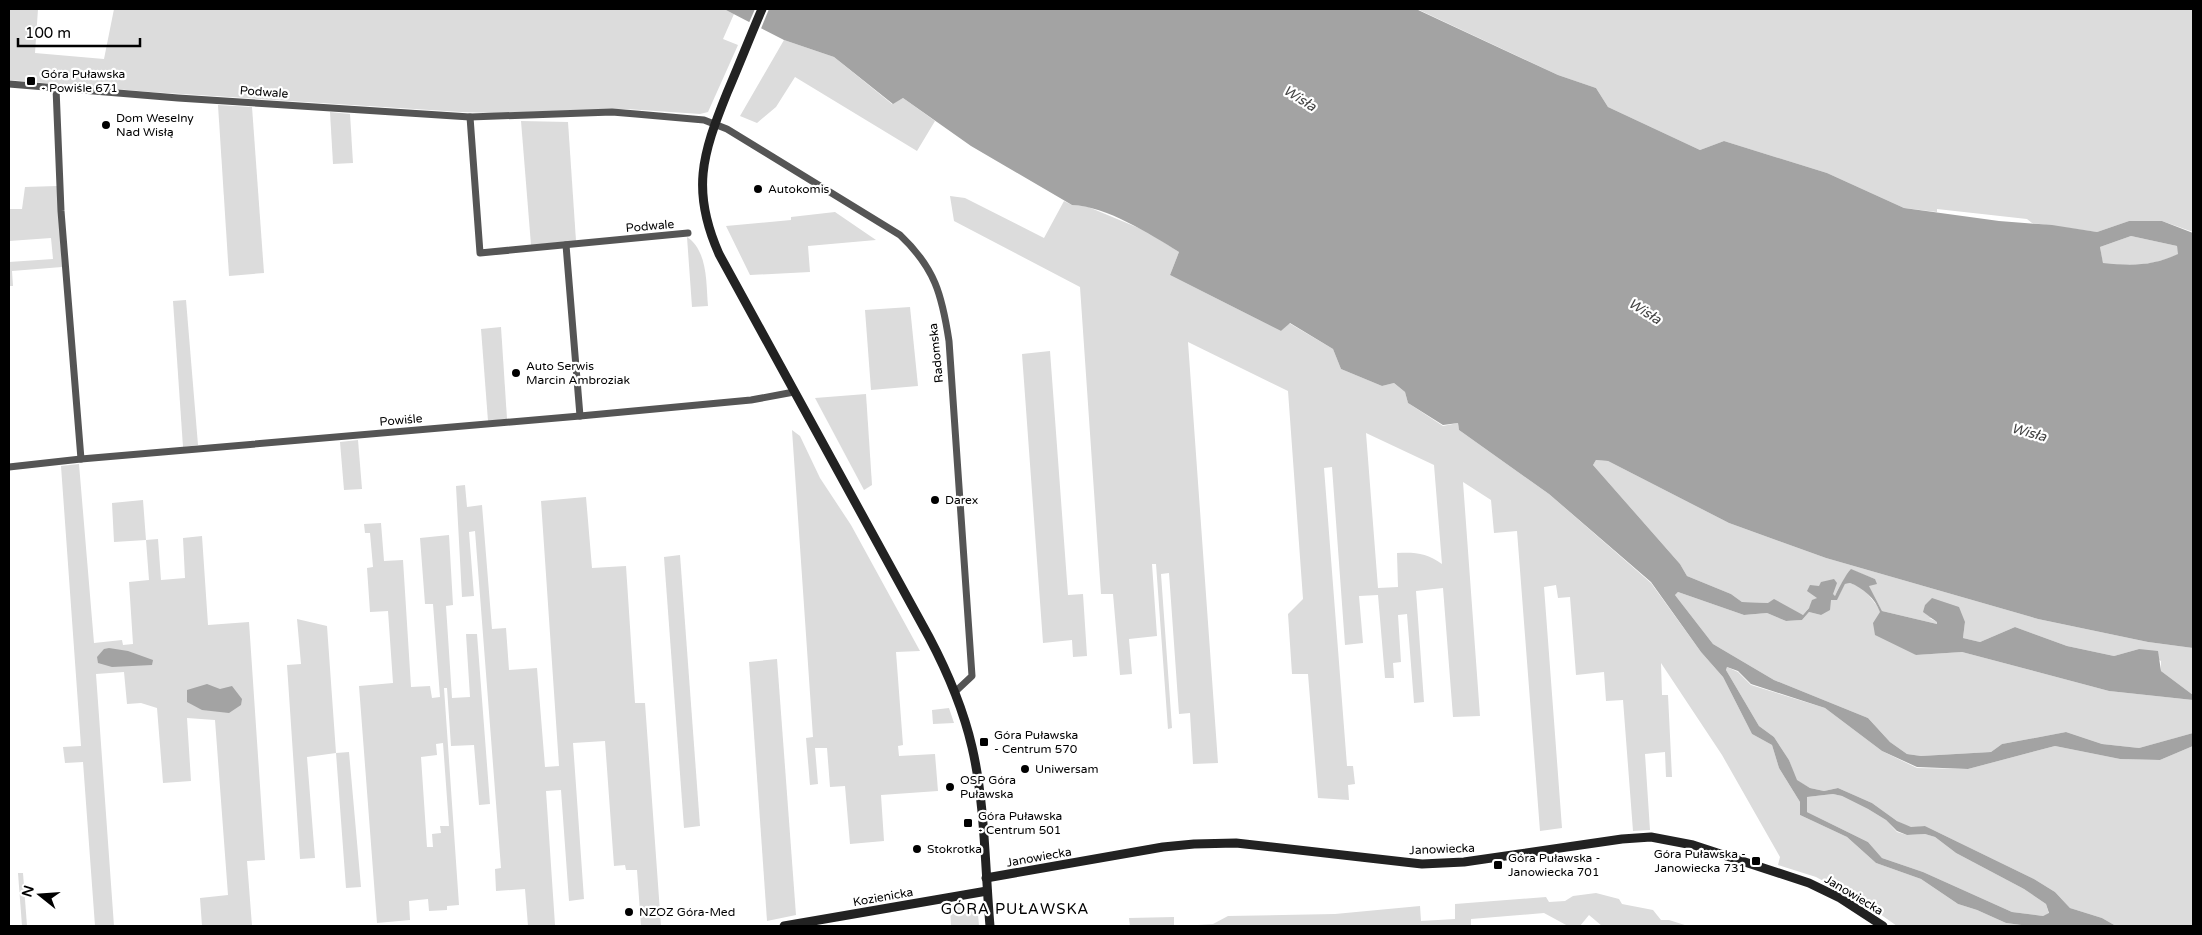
<svg xmlns="http://www.w3.org/2000/svg" width="2202" height="935" viewBox="0 0 2202 935" font-family="'Varela Round',sans-serif">
  <style>
    .green { fill: #dcdcdc; fill-rule: evenodd }
    .water { fill: #a3a3a3; fill-rule: evenodd }
    .pier { fill: #fff }
    .lines { fill: none; stroke-linecap: round; stroke-linejoin: round }
    .street { stroke: #555; stroke-width: 7 }
    .secondary { stroke: #222; stroke-width: 9 }
    .poi-dot { fill: #000; stroke: #fff; stroke-width: 2 }
    .labels { text-anchor: middle; stroke-width: 4.5; stroke-linejoin: round; paint-order: stroke }
    .poi-label { font-size: 12px; fill: #000; stroke: #fff; text-anchor: start }
    .street-label { font-size: 12px; fill: #000; stroke: #fff }
    .water-label { font-size: 14px; font-style: italic; fill: #444; stroke: #fff }
    .quarter-label { font-size: 15px; letter-spacing: 1px; fill: #000; stroke: #fff }
  </style>
  <rect width="100%" height="100%" fill="#fff"/>
  <g class="green">
    <polygon points="9,9 38,9 35,53 104,59 114,9 724,9 734,14 723,39 738,45 708,112 700,114 626,109 494,113 461,112 151,92 9,80"/>
    <polygon points="1417,9 2193,9 2193,232 2162,221 2129,221 2097,232 2032,223 2027,219 1937,209 1937,212 1904,208 1827,173 1724,141 1700,150 1608,107 1596,88 1558,75"/>
    <polygon points="784,40 834,57 892,104 903,98 935,121 917,151 795,77 776,107 757,123 740,116"/>
    <polygon points="218,105 252,107 264,273 229,276"/>
    <polygon points="330,112 350,114 353,163 333,164"/>
    <polygon points="521,121 568,122 576,241 531,245"/>
    <polygon points="57,186 62,267 12,271 13,286 9,286 9,262 53,259 51,238 9,241 9,209 22,209 25,187"/>
    <path d="M950,196l15,2 79,40 20,-37 8,4 14,1 60,25 33,21 -9,23 111,56 8,-8 44,26 8,20 41,17 12,-3 11,9 3,11 35,23 15,-3 1,7 90,64 102,89 50,69 22,25 29,57 20,11 7,23 21,34v13l47,22 29,26 45,16 37,25 19,6 29,13 23,3h-132l-27,-19 -32,-18 -22,-12 -38,-12 2,-8 -58,-102 -61,-92 1,32h6l4,82h-6l-1,-25 -20,2 5,76 -17,1 -10,-131 -17,1 -2,-29 -28,3 -6,-78 -12,1 -2,-13 -12,2 18,241 -22,3 -23,-300 -23,2 -3,-33 -28,-18 17,234 -27,1 -10,-129 -27,3 8,111 -10,1 -7,-89 -9,1 3,47 -8,1 1,15h-9l-7,-83 -19,1 4,47 -18,2 -13,-178 -8,1 23,298h6l2,18 -7,1 1,15 -31,-2 -10,-124h-16l-4,-60 15,-15 -15,-208 -100,-49 30,421 -25,1 -3,-51 -11,1 -10,-141 -8,1 11,154 -4,1 -12,-165h-4l5,72 -28,3 3,35 -12,1 -7,-81h-12l-21,-307 -126,-66zM1366,433l68,32 8,99c-15,-11 -27,-12 -45,-11l1,34 -20,1z"/>
    <polygon points="835,212 876,240 808,246 810,272 750,275 726,226 791,220 791,217"/>
    <path d="M2131,236l46,10 2,8c-27,12 -47,12 -76,10l-3,-17z"/>
    <path d="M687,237c21,14 19,46 21,69l-16,1z"/>
    <polygon points="186,300 198,445 183,447 173,301"/>
    <polygon points="910,307 918,386 871,390 865,310"/>
    <polygon points="501,327 507,419 488,421 481,329"/>
    <polygon points="1050,351 1068,595 1083,594 1087,656 1073,657 1072,640 1043,643 1022,354"/>
    <polygon points="866,394 872,485 864,490 815,398"/>
    <polygon points="792,430 800,436 820,478 851,525 920,651 896,652 903,745 898,746 899,756 935,754 938,791 881,795 884,841 850,844 845,786 830,787 827,748 815,748 818,784 810,785 806,738 813,737"/>
    <polygon points="358,440 362,489 344,490 340,442"/>
    <path d="M1596,460l12,1 121,62 97,35 212,61 110,23 45,6v47l-32,-24v-10l-22,-12 -25,7 -47,-10 -52,-19 -35,15 -17,-4 2,-16 -36,-4 9,4 -1,2 -55,-13 -14,-26 7,-6 -23,-9c-6,4 -14,19 -17,26l-2,-1 -16,3 -14,17 -35,-12 -26,-1 -11,-8 -44,-18 -7,-12 -87,-99z"/>
    <polygon points="79,464 94,643 122,640 123,645 133,644 129,582 149,580 146,540 114,542 112,503 143,500 146,540 158,539 161,580 185,578 183,538 202,536 208,625 249,622 265,860 247,861 252,926 202,926 200,898 228,895 215,720 187,718 191,781 163,783 157,708 141,703 127,704 124,672 96,674 114,926 95,926 83,762 65,763 63,747 81,746 61,466"/>
    <polygon points="465,485 467,507 482,505 492,629 506,628 509,670 537,668 545,767 559,766 541,501 586,497 592,568 626,566 635,703 645,703 661,926 641,926 637,870 626,870 625,865 614,866 605,741 573,743 584,899 569,901 561,790 546,791 555,925 528,926 525,889 496,891 495,869 501,868 475,531 469,532 474,596 462,597 456,486"/>
    <path d="M381,523l3,38 19,-1 8,127 19,-1 2,12 8,-1 -7,-93h-8l-5,-66 29,-3 4,70 -7,1 6,92 18,-1 -4,-63h11l13,170 -11,1 -5,-60 -23,1 -4,-58h-3l15,217 -12,1v4l-18,1 -1,-12 -19,2 1,19 -33,3 -18,-237 34,-3 -5,-72 -18,1 -3,-44 6,-1 -3,-34h-5l-1,-9zM443,743l6,83h-9l1,7 -9,1 1,13h-6l-6,-90 16,-2 -1,-11z"/>
    <polygon points="680,555 700,826 684,828 664,557"/>
    <polygon points="1850,583 1863,588 1916,655 1962,652 2109,691 2193,700 2193,733 2139,748 2102,744 2066,732 2002,744 1991,752 1921,756 1907,754 1890,742 1868,718 1774,680 1713,644 1675,595 1678,592 1744,615 1767,613 1786,621 1802,620 1809,612 1821,615 1830,600 1837,599 1845,584"/>
    <polygon points="297,619 327,626 336,753 349,752 361,887 346,888 336,753 307,757 315,858 300,859 287,665 301,664"/>
    <polygon points="777,659 796,915 767,921 749,662"/>
    <polygon points="1727,667 1738,672 1751,685 1825,708 1882,751 1917,768 1968,769 2055,746 2120,759 2160,760 2193,746 2193,926 2116,926 2102,918 2070,908 2055,892 2034,879 1925,826 1911,828 1897,821 1872,803 1838,788 1824,791 1810,788 1796,780 1789,760 1774,737 1759,726 1726,670"/>
    <polygon points="949,708 954,723 933,724 932,710"/>
    <polygon points="1833,794 1842,796 1868,809 1886,820 1897,832 1907,835 1925,834 1935,837 1956,853 2024,889 2046,904 2049,914 2043,916 2012,912 1923,872 1882,858 1868,842 1807,812 1807,797"/>
    <polygon points="18,873 23,873 27,926 22,926"/>
    <polygon points="1596,893 1619,899 1622,904 1653,910 1661,920 1669,920 1688,926 1602,926 1589,915 1580,926 1568,926 1544,913 1471,919 1471,926 1182,926 1213,924 1228,916 1335,914 1420,906 1421,921 1455,919 1455,904 1546,897 1549,902 1565,901 1573,896"/>
    <polygon points="950,907 975,908 978,914 979,926 951,926"/>
    <polygon points="1174,917 1174,926 1130,926 1129,918"/>
  </g>
  <g class="water">
    <path d="M724,9h692l142,66 38,13 12,19 92,43 24,-9 103,32 77,35 95,13 53,4 45,7 32,-11h33l31,12v415l-45,-6 -110,-23 -212,-61 -97,-35 -121,-62 -12,-1 -3,5 87,99 7,12 44,18 11,8 26,1 6,-4 29,16 6,-7 3,-8 5,-2 -10,-7 3,-6 9,1 2,-4 13,-3 3,4 -4,11 2,2c3,-7 11,-22 16,-27l24,10 2,5 -8,2 13,25 55,13v-2l-14,-10 2,-7 7,-7 27,9 6,15 -2,16 17,4 35,-15 52,19 47,10 25,-7 19,2 3,20 32,24v5l-84,-9 -147,-39 -46,3 -41,-20 -2,-12 7,-11c-5,-14 -17,-24 -30,-29l-5,1 -8,16h-6l-1,10 -9,5 -12,-3 -7,8 -16,1 -19,-8 -23,2 -66,-23 -3,3 38,49 61,36 94,38 22,24 17,12 14,2 70,-4 11,-8 64,-12 36,12 37,4 54,-15v13l-33,14 -40,-1 -65,-13 -87,23 -51,-2 -35,-16 -57,-43 -74,-24 -13,-13 -11,-4 -1,3 33,56 15,11 15,23 8,20 13,8 14,3 14,-3 34,15 25,18 14,6 14,-1 109,53 21,13 15,16 32,10 14,8h-87l-23,-3 -29,-13 -19,-6 -37,-25 -45,-16 -29,-26 -47,-22v-13l-21,-34 -7,-23 -20,-11 -29,-57 -22,-25 -50,-70 -102,-88 -90,-64 -1,-7 -15,2 -35,-22 -3,-11 -11,-9 -12,3 -41,-17 -8,-20 -43,-26 -9,8 -111,-56 9,-23c-29,-18 -73,-46 -107,-47l-101,-59 -68,-48 -10,6 -59,-47 -50,-17zM2131,236l46,10 1,8c-26,12 -46,12 -75,9l-3,-16zM1833,794l9,2 26,13 18,11 11,11 10,4 18,-1 10,3 21,16 68,36 22,15 3,9 -6,3 -31,-4 -89,-40 -41,-14 -14,-16 -61,-30v-15z"/>
    <polygon points="109,648 128,651 153,660 152,665 112,667 98,663 97,657 104,649"/>
    <polygon points="207,684 220,689 232,686 242,699 241,705 229,713 202,710 187,702 187,690"/>
  </g>
  <polygon class="pier" points="755,9 769,9 760,31 748,25"/>
  <g class="lines">
    <g class="street">
      <path d="M9,84l169,14 292,19 142,-5 24,2 68,6 23,9 173,106c35,33 42,60 49,106l23,335 -16,15"/>
      <polyline points="56,88 61,211 81,459"/>
      <polyline points="470,117 480,253 688,233"/>
      <polyline points="566,245 580,416"/>
      <polyline points="9,467 81,459 580,416 751,400 794,392"/>
    </g>
    <g class="secondary">
      <path d="M762,9c-12,28 -23,56 -35,84 -25,62 -36,98 -8,161l210,383c19,36 34,71 43,110 13,55 13,122 18,179"/>
      <polyline points="986,878 1163,847 1194,844 1236,843 1422,864 1464,862 1622,839 1651,837 1693,845 1809,883 1840,898 1883,926"/>
      <polyline points="784,926 987,891"/>
    </g>
  </g>
  <g class="poi-dot">
    <rect x="26" y="76" width="10" height="10" rx="2.5"/>
    <circle cx="106" cy="125" r="5"/>
    <circle cx="758" cy="189" r="5"/>
    <circle cx="516" cy="373" r="5"/>
    <circle cx="935" cy="500" r="5"/>
    <rect x="979" y="737" width="10" height="10" rx="2.5"/>
    <circle cx="1025" cy="769" r="5"/>
    <circle cx="950" cy="787" r="5"/>
    <rect x="963" y="818" width="10" height="10" rx="2.5"/>
    <circle cx="917" cy="849" r="5"/>
    <rect x="1751" y="856" width="10" height="10" rx="2.5"/>
    <rect x="1493" y="860" width="10" height="10" rx="2.5"/>
    <circle cx="629" cy="912" r="5"/>
  </g>
  <g class="labels">
    <g class="poi-label">
      <text x="41" y="78">Góra Puławska<tspan x="41" dy="14">- Powiśle 671</tspan></text>
      <text x="116" y="122">Dom Weselny<tspan x="116" dy="14">Nad Wisłą</tspan></text>
      <text x="768" y="193">Autokomis</text>
      <text x="526" y="370">Auto Serwis<tspan x="526" dy="14">Marcin Ambroziak</tspan></text>
      <text x="945" y="504">Darex</text>
      <text x="994" y="739">Góra Puławska<tspan x="994" dy="14">- Centrum 570</tspan></text>
      <text x="1035" y="773">Uniwersam</text>
      <text x="960" y="784">OSP Góra<tspan x="960" dy="14">Puławska</tspan></text>
      <text x="978" y="820">Góra Puławska<tspan x="978" dy="14">- Centrum 501</tspan></text>
      <text x="927" y="853">Stokrotka</text>
      <text x="1746" y="858" text-anchor="end">Góra Puławska -<tspan x="1746" dy="14">Janowiecka 731</tspan></text>
      <text x="1508" y="862">Góra Puławska -<tspan x="1508" dy="14">Janowiecka 701</tspan></text>
      <text x="639" y="916">NZOZ Góra-Med</text>
    </g>
    <g class="street-label">
      <text transform="translate(264 92) rotate(4)" y="4">Podwale</text>
      <text transform="translate(650 226) rotate(-5)" y="4">Podwale</text>
      <text transform="translate(936 353) rotate(-96)" y="4">Radomska</text>
      <text transform="translate(401 420) rotate(-5)" y="4">Powiśle</text>
      <text transform="translate(1442 849) rotate(-2)" y="4">Janowiecka</text>
      <text transform="translate(1039 857) rotate(-10)" y="4">Janowiecka</text>
      <text transform="translate(1854 895) rotate(31)" y="4">Janowiecka</text>
      <text transform="translate(883 897) rotate(-10)" y="4">Kozienicka</text>
    </g>
    <g class="water-label">
      <text transform="translate(1300 98) rotate(32)" y="5">Wisła</text>
      <text transform="translate(1645 311) rotate(32)" y="5">Wisła</text>
      <text transform="translate(2029 432) rotate(15)" y="5">Wisła</text>
    </g>
    <g class="quarter-label">
      <text x="1015" y="914">GÓRA PUŁAWSKA</text>
    </g>
  </g>
  <rect width="2202" height="935" fill="none" stroke="#000000" stroke-width="20"/>
  <g transform="translate(40 895) rotate(287)" stroke="#ffffff" stroke-width="4" paint-order="stroke">
  <path d="M0-4L9 19L0 12L-9 19Z" fill="#000000"/>
  <text y="-8" font-size="14" font-weight="bold" text-anchor="middle" fill="#000000">N</text>
  </g>
  <path d="M18 38v8h122v-8" fill="none" stroke="#000000" stroke-width="2.5"/>
  <text x="25" y="38" font-size="15" fill="#000000" stroke="#ffffff" stroke-width="4" paint-order="stroke">100 m</text>
</svg>
